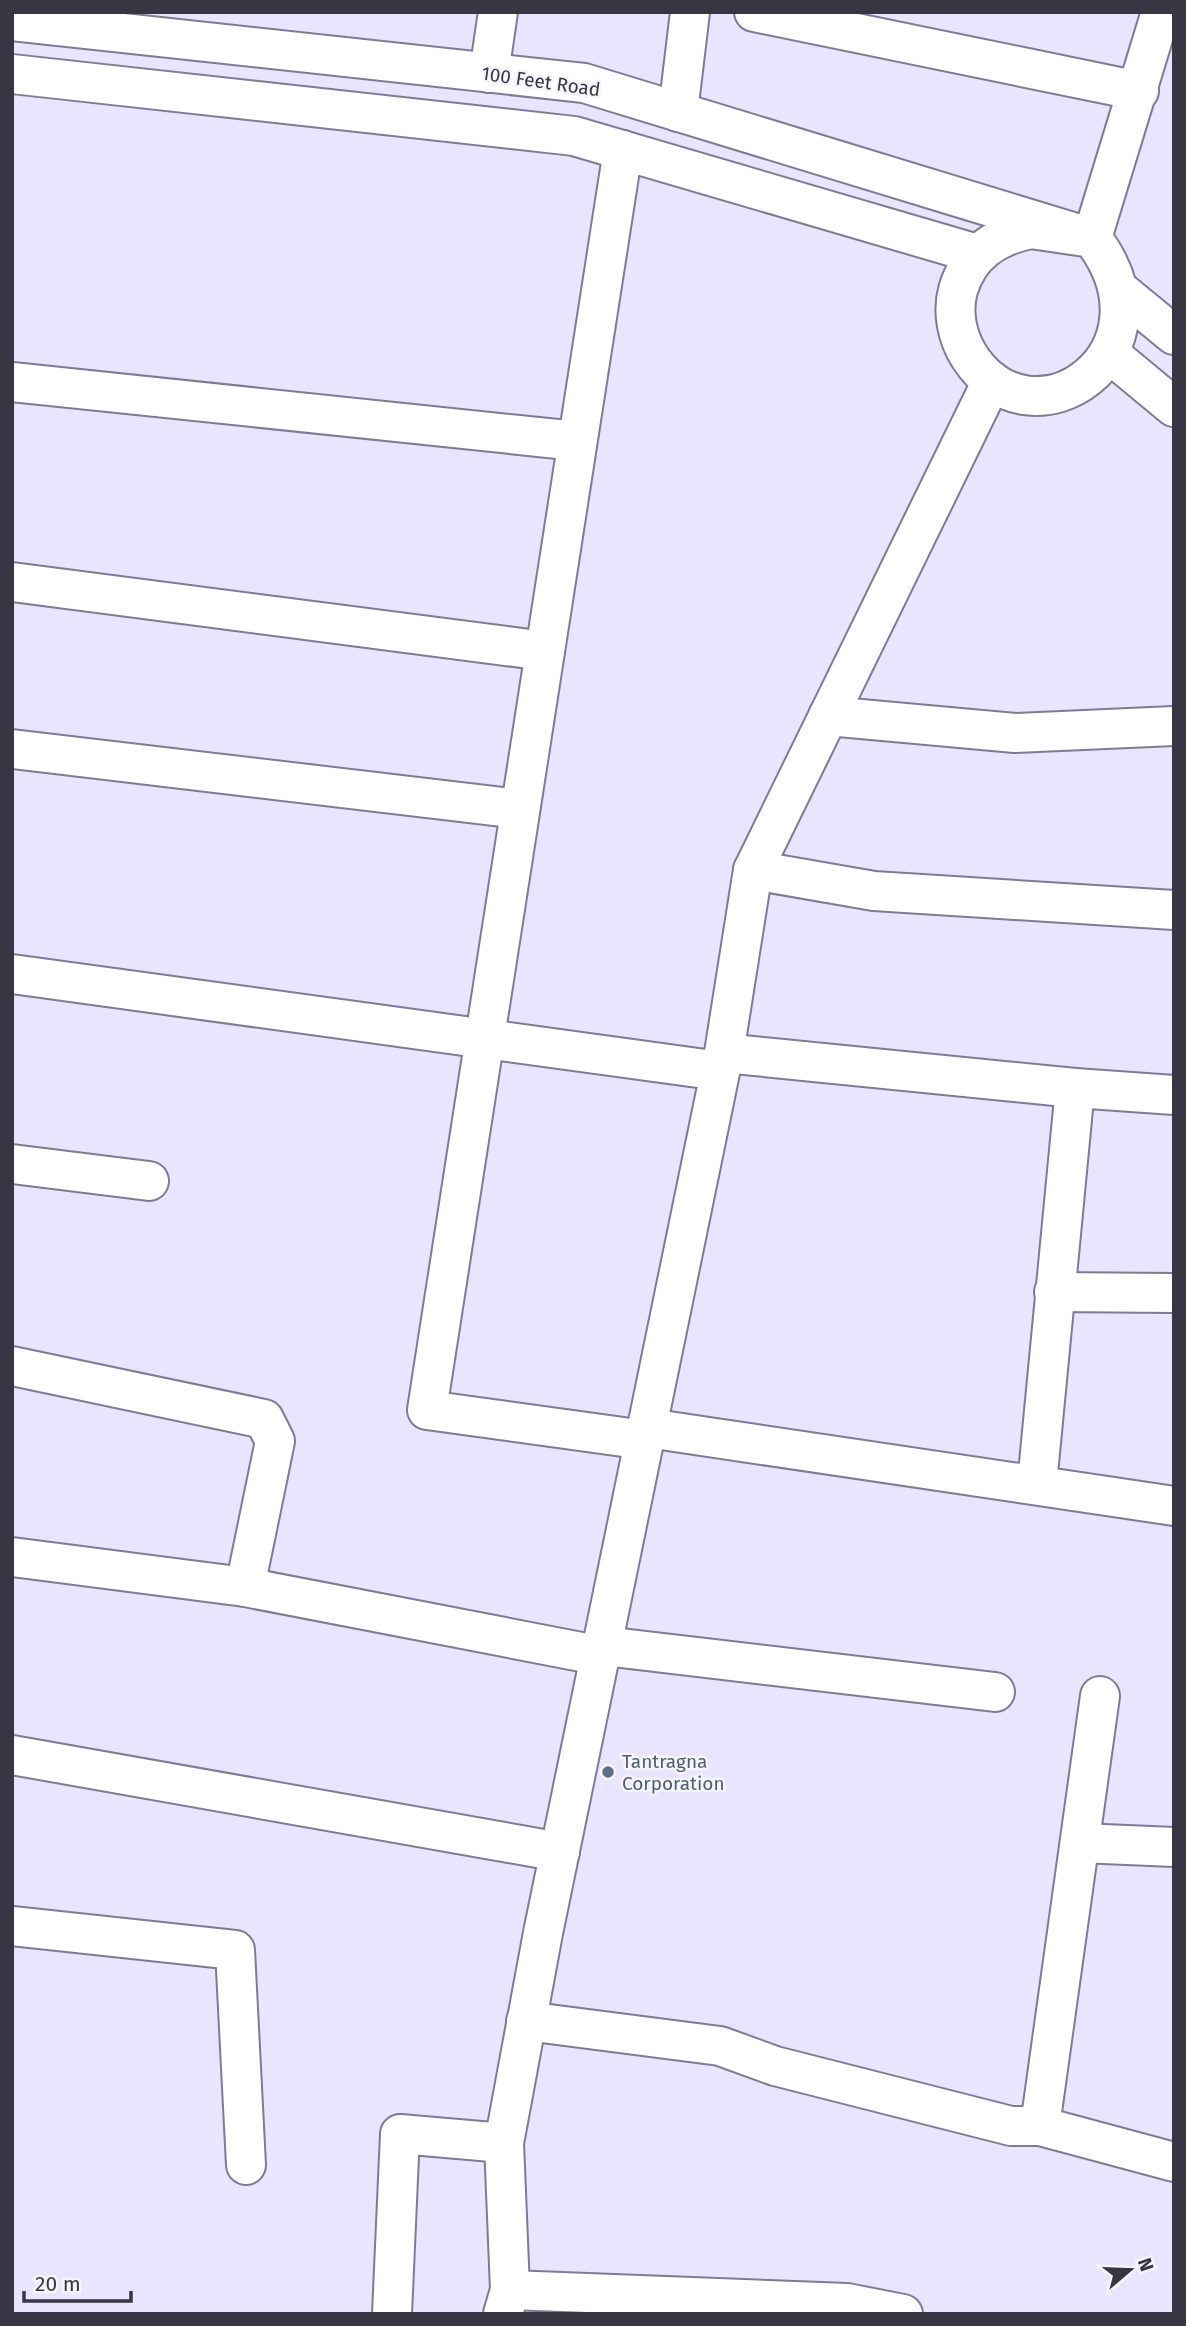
<svg xmlns="http://www.w3.org/2000/svg" width="1186" height="2326" viewBox="0 0 1186 2326" font-family="'Fira Sans',sans-serif">
  <style>
    .lines { fill: none; stroke-linecap: round; stroke-linejoin: round }
    .street-casing { stroke: #7f7a96; stroke-width: 42 }
    .secondary-casing { stroke: #7f7a96; stroke-width: 42 }
    .street { stroke: #fff; stroke-width: 38 }
    .secondary { stroke: #fff; stroke-width: 38 }
    .service-dot { fill: #5c6f8a; stroke: #f6f5fb; stroke-width: 2.5 }
    .labels { text-anchor: middle; stroke-width: 5; stroke-linejoin: round; paint-order: stroke }
    .street-label { font-size: 19px; fill: #383643; stroke: #f6f5fb }
    .service-label { font-size: 19px; fill: #4e5e75; stroke: #f6f5fb; text-anchor: start }
  </style>
  <rect width="100%" height="100%" fill="#e9e5fe"/>
  <g class="lines">
    <g class="street-casing">
      <g id="street">
        <polyline points="754,12 1139,91"/>
        <polyline points="489,73 498,12"/>
        <polyline points="678,112 690,12"/>
        <polyline points="623,150 427,1410 645,1440"/>
        <polyline points="12,382 577,441"/>
        <polyline points="12,582 545,651"/>
        <polyline points="828,716 1015,733 1174,726"/>
        <polyline points="12,749 520,809"/>
        <polyline points="753,870 874,891 1174,910"/>
        <polyline points="12,974 720,1071"/>
        <polyline points="724,1053 1075,1088 1174,1095"/>
        <polyline points="12,1164 149,1181"/>
        <polyline points="1054,1292 1174,1293"/>
        <polyline points="12,1366 264,1419 275,1441 245,1587"/>
        <polyline points="648,1428 1174,1506"/>
        <polyline points="1037,1484 1075,1088"/>
        <polyline points="12,1557 245,1587 602,1656"/>
        <polyline points="604,1646 995,1692"/>
        <polyline points="12,1755 560,1852"/>
        <polyline points="1080,1843 1174,1847"/>
        <polyline points="12,1926 235,1950 246,2165"/>
        <polyline points="526,2021 720,2046 775,2066 1011,2126 1040,2126 1100,1696"/>
        <polyline points="1040,2126 1174,2162"/>
        <polyline points="510,2290 847,2303 903,2314"/>
        <polyline points="392,2314 400,2134 504,2143"/>
      </g>
    </g>
    <g class="secondary-casing">
      <g id="secondary">
        <polyline points="12,21 584,83 1092,238 1161,12"/>
        <polyline points="12,74 574,136 977,254"/>
        <path d="M1031,229l61,9c89,115 -60,217 -123,118 -12,-19 -17,-44 -11,-66 11,-37 38,-54 73,-61z"/>
        <polyline points="1118,289 1174,335"/>
        <polyline points="1110,354 1174,407"/>
        <polyline points="503,2314 510,2290 504,2143 543,1933 724,1053 753,870 992,381"/>
      </g>
    </g>
    <use href="#street" class="street"/>
    <use href="#secondary" class="secondary"/>
  </g>
  <circle class="service-dot" cx="608" cy="1772" r="7"/>
  <g class="labels">
    <g class="street-label">
      <text transform="translate(541 81) rotate(8)" y="7">100 Feet Road</text>
    </g>
    <g class="service-label">
      <text x="622" y="1768">Tantragna<tspan x="622" dy="22">Corporation</tspan></text>
    </g>
  </g>
  <rect width="1186" height="2326" fill="none" stroke="#383643" stroke-width="28"/>
  <g transform="translate(1130 2270) rotate(71)" stroke="#f6f5fb" stroke-width="5" paint-order="stroke">
  <path d="M0-5L12 26L0 18L-12 26Z" fill="#383643"/>
  <text y="-10" font-size="19" font-weight="bold" text-anchor="middle" fill="#383643">N</text>
  </g>
  <path d="M24 2291v10h107v-10" fill="none" stroke="#383643" stroke-width="3.5"/>
  <text x="35" y="2291" font-size="21" fill="#383643" stroke="#f6f5fb" stroke-width="5" paint-order="stroke">20 m</text>
</svg>
